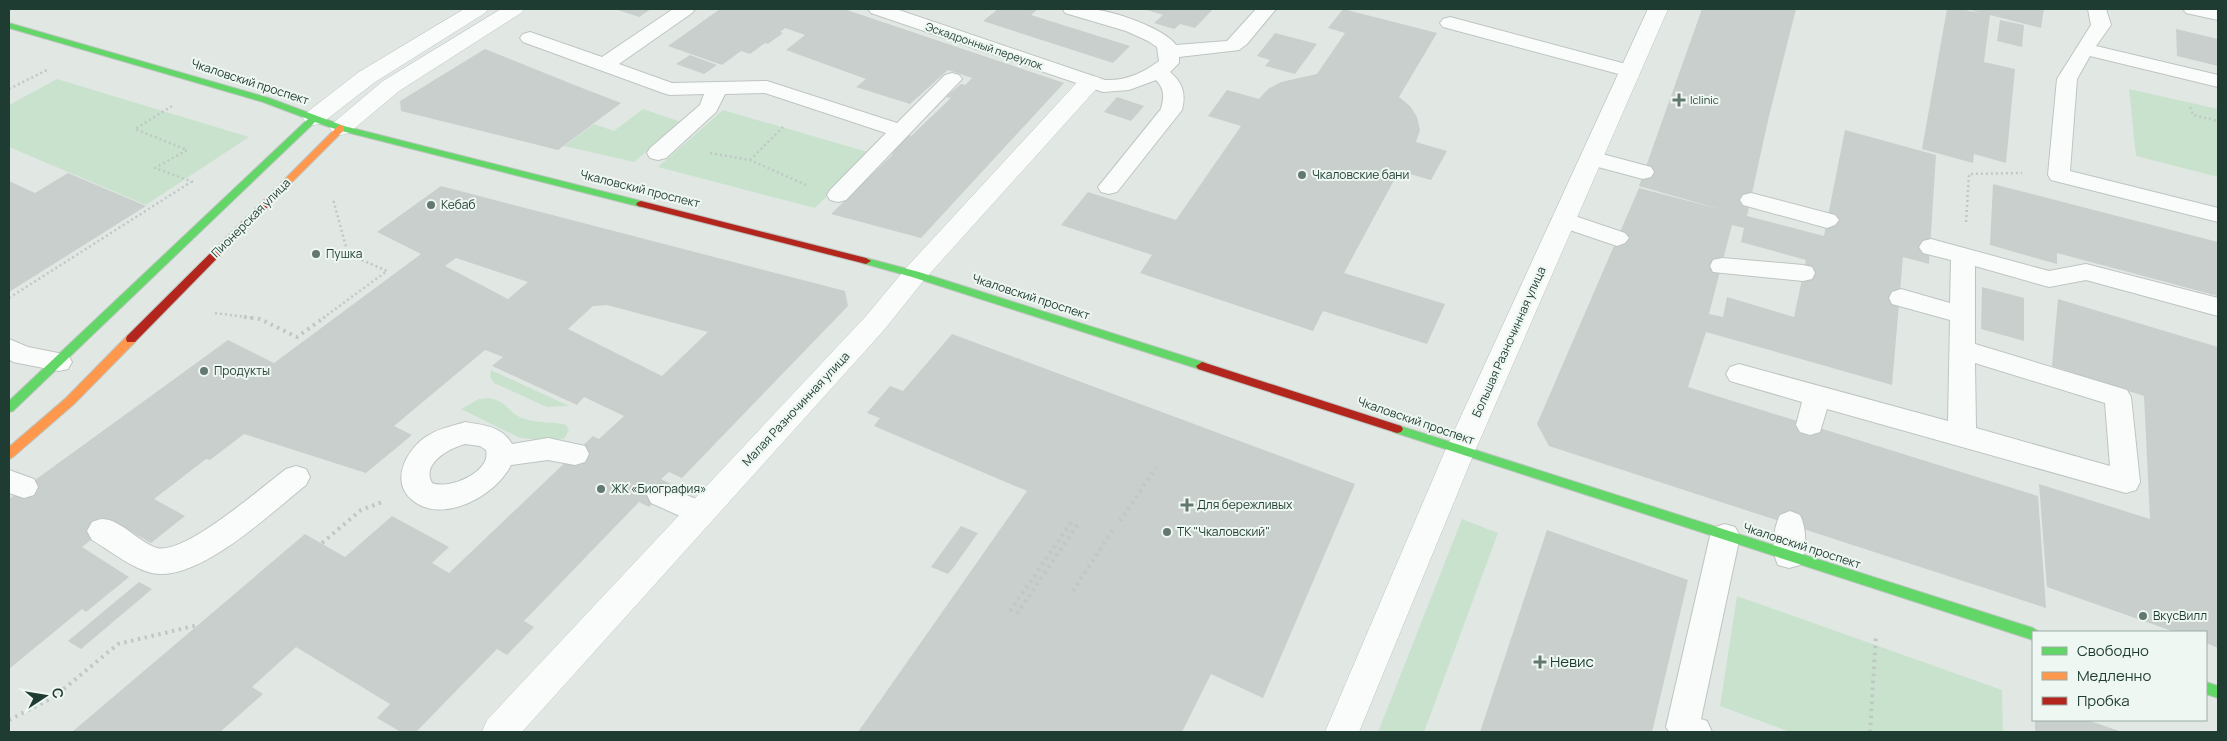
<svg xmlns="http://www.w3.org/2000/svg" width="2227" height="741" viewBox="0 0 2227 741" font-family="Manrope,sans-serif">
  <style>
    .green { fill: #c9e2ce }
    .building { fill: #c8cfcc; fill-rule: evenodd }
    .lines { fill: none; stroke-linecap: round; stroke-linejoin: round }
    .lane-casing { stroke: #bec5c1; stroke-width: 2 }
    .street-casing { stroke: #bec5c1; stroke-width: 1 }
    .fast-casing { stroke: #bdc5c1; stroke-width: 2 }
    .slow-casing { stroke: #bdc5c1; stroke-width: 2 }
    .jam-casing { stroke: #bdc5c1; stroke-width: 2 }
    .path-far1 { stroke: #bfc8c5; stroke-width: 2.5; stroke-dasharray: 2 3; stroke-linecap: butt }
    .path { stroke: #bfc8c5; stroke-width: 4; stroke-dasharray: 2.5 4.5; stroke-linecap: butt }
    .lane { fill: #fafcfb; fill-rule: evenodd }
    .street { fill: #fafcfb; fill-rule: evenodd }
    .fast { fill: #63d668; fill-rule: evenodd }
    .slow { fill: #ff974d; fill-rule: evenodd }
    .jam { fill: #b3261e; fill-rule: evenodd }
    .poi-dot { fill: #627870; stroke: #eff7f2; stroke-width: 2 }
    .labels { text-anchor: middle; stroke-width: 4; stroke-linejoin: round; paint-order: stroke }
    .far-street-label { font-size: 11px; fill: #1e3c31; stroke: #eff7f2 }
    .far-poi-label { font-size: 11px; fill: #1e3c31; stroke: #eff7f2; text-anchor: start }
    .street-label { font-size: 12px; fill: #1e3c31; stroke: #eff7f2 }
    .poi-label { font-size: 12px; fill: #1e3c31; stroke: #eff7f2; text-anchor: start }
    .near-poi-label { font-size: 15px; fill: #1e3c31; stroke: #eff7f2; text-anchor: start }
  </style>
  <rect width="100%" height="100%" fill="#e1e8e4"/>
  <g class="green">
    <polygon points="57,79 249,137 146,205 9,147 9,105"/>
    <polygon points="2129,89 2218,109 2218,177 2136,156"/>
    <polygon points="643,109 681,122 634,162 564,146 594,124 614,131"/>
    <polygon points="723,110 871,153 815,208 658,167"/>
    <polygon points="491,370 569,406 547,407 494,383 490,377"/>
    <path d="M488,398c20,3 19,14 34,20 15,6 30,3 44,7l3,5 -5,9 -25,1 -19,-2 -59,-29 18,-10z"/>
    <polygon points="1462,519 1498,533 1424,732 1378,732"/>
    <polygon points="1737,596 2002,690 2003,732 1790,732 1720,706"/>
  </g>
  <g class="building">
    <polygon points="615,9 651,9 639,17"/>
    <polygon points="720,9 844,9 1064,83 921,238 831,214 888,159 893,154 890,152 908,134 911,136 951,98 946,97 961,84 965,85 972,78 948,70 910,104 856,87 866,79 786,50 805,35 785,28 780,32 783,33 768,44 765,43 750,54 741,51 722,65 668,46"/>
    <polygon points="998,9 1038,9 1031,15 1130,46 1113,63 983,21"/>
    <polygon points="1144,9 1213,9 1195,28 1180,24 1174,29 1154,23 1163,15"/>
    <polygon points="1343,9 1437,33 1399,97 1410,106 1417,117 1420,130 1416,142 1447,151 1431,180 1399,171 1344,273 1445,304 1427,344 1323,311 1313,331 1140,273 1152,255 1061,225 1088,192 1176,220 1241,126 1208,116 1227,90 1259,99 1268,89 1281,82 1317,74 1345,33 1328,28"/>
    <path d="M1702,9h94l-27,107 -22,100 77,20 21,-106 91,25 -7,109 -26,-7 -11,128 -186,-53 -18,55 350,109 8,112 -497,-162 -12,-22 102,-236 84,22 -84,-24zM1732,225l12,3 -3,14 65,18 -12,57 -67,-20 -4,20 -14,-3z"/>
    <polygon points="1947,9 1961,9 1979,13 1968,9 2044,9 2041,28 1990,15 1984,62 2015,69 2006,163 1974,154 1973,163 1922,149"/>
    <polygon points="2000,20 2024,25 2022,47 1997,41"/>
    <polygon points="2176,29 2218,39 2218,66 2177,56"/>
    <polygon points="1275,33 1317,44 1295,74 1265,66 1270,60 1257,56"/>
    <polygon points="485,49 577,86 621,103 558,150 401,111 400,101"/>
    <polygon points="690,55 717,65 704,74 676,64"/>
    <polygon points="1117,97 1144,106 1131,121 1104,112"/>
    <polygon points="68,173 146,206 9,292 9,181 35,193"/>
    <polygon points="1993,184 2218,242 2218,296 2057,253 2057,264 1990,245"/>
    <path d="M441,186l404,105 3,15 -166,172 -13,-6 -8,7 10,5 -22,23 -10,-5 -115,119 10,6 -27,28 -10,-6 -81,83h-15l-24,-14 13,-14 -94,-57 -44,40 11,7 -43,38h-148l233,-198 40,23 47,-41 57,31 -17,16 17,10 144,-137 6,3 25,-23 -40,-19 -7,8 -85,-39 11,-9 -18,-7 -91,76 18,9 -46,38 -122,-39 -34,26 -4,-1 -52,40 31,17 -34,27 -37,-21 -32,25 47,30 -43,35 -4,-3 -73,60v-170l219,-159 46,23 147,-109 -44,-22zM456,258l72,24 -20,17 -63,-33zM607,305l101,27 -46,44 -94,-47 25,-23z"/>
    <polygon points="1982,287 2024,298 2024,341 1981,329"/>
    <polygon points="2058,299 2218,347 2218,648 2206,643 2206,632 2175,632 2047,587 2039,484 2150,519 2144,396 2052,366"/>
    <polygon points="952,334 1355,484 1263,698 1211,674 1182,732 858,732 1027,491 874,426 880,418 867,413 890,386 903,391"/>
    <polygon points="961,526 978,533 953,568 948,574 931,567"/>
    <polygon points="1547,530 1688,580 1652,732 1480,732"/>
    <polygon points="139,582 152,589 81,649 68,641"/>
    <polygon points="2035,720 2087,720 2122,732 2035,732"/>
  </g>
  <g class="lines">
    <g class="lane-casing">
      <g id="lane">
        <polygon points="673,9 695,9 692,13 619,64 672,83 767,81 897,123 945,75 952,73 959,75 962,79 846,200 838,202 830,200 827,195 830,190 886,133 765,93 725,94 716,112 666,158 658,160 650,158 647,153 650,148 700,105 704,94 670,95 663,93 523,42 520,38 523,34 530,32 602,57"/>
        <path d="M868,9h28l209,71c21,1 38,-7 54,-19l-2,-14 -9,-6 -22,-10 -61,-18 -2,-4c9,0 18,-1 27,0 21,1 74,19 86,36l51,-4 29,-32h20l-29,35 -8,6 -60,7v6l-9,9c13,11 16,22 12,38l-65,82 -8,2 -8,-2 -3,-5 63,-78c3,-11 4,-20 -5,-29l-27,10 -26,2 -232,-79z"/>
        <polygon points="2088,9 2106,9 2111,25 2096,46 2218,75 2218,87 2090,56 2077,79 2070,171 2218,208 2218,222 2051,180 2048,175 2057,79 2091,25"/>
        <polygon points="2183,9 2218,9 2218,20 2186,13"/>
        <polygon points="1450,17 1637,67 1640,71 1637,75 1630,77 1443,27 1440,23 1443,19"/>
        <polygon points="1591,151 1651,167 1654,172 1651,177 1643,179 1583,163 1580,158 1583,153"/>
        <polygon points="1751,193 1835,215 1839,220 1835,225 1827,228 1743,205 1740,200 1743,195"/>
        <polygon points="1563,212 1625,233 1629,238 1625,243 1617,246 1555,225 1551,220 1555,215"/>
        <path d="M1931,239l118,32 37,-7 132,34v18l-132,-36 -37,7 -74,-21v78l152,46 4,7 9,85 -4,8 -10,3 -299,-84 -7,23 -10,3 -10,-3 -4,-7 6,-23 -72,-21 -4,-7 4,-7 9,-3 209,57 2,-101 -58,-16 -3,-6 3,-6 9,-3 49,14 1,-43 -28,-7 -4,-6 4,-6zM1975,363l130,40 5,63 -134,-38z"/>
        <polygon points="1722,258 1803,265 1812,267 1815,273 1812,279 1803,281 1713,272 1710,266 1713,260"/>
        <polygon points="9,339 28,347 68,355 72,362 68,369 59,371 13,362 9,359"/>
        <path d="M465,422c18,3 37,4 47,22l36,-6 37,8 4,8 -4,8 -10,3 -27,-5 -37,5c-15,31 -70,61 -100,34 -22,-20 -2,-53 18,-64 11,-7 24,-9 36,-13zM465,444l15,2 6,4c6,22 -37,40 -54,33 -11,-20 18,-35 33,-39z"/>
        <path d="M296,466l10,3 4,8 -4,8c-34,27 -108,98 -154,88 -19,-4 -43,-23 -60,-33l-5,-9 5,-9c3,-1 7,-3 11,-3 18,1 37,24 54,29 28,7 105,-61 129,-79z"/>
        <polygon points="9,470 34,479 38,487 34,495 24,498 9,493"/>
        <polygon points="661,484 710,505 715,513 710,521 700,525 651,503 647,495 651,487"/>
        <path d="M1790,511l10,4c7,14 7,36 0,50l-11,3 -11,-3c-7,-14 -5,-36 2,-50z"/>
        <polygon points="1725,524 1735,527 1740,536 1701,719 1707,721 1712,732 1669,732 1666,727 1710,536 1715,527"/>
      </g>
    </g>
    <g class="street-casing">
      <g id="street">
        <polygon points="464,9 488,9 485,13 375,82 322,123 314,125 306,123 303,118 306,113 359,72"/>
        <polygon points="501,9 524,9 521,13 399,91 349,133 341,135 333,133 330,128 333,123 383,81"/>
        <polygon points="1648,9 1668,9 1475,451 1359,732 1325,732 1445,451"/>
        <polygon points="1090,76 1098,77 1101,82 1098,87 924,280 884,330 522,732 482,732 487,720 866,316 906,268 1082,77"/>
      </g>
    </g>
    <g class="fast-casing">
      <g id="fast">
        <polygon points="9,23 269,98 344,126 641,201 646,204 641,207 338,130 315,122 13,411 9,412 9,401 308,119 263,102 9,28"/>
        <polygon points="866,258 919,272 1206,363 1208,366 1202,370 912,277 862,263 861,261"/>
        <polygon points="1397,425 2033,628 2039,632 2033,632 2033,640 1393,432 1391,429 1393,426"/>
        <polygon points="2206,682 2218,686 2218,698 2206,694"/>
      </g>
    </g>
    <g class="slow-casing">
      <g id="slow">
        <polygon points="341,125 344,126 344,130 289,185 283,185 281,183 338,126"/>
        <polygon points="131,335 135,336 136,339 135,342 74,404 13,457 9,459 9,447 66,398 127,336"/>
      </g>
    </g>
    <g class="jam-casing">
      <g id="jam">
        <polygon points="286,180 289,181 291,183 289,185 135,342 127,342 126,339 127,336 283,181"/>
        <polygon points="641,201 866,258 871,261 866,264 638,206 636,204 638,202"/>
        <polygon points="1202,362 1401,426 1403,429 1401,432 1397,433 1198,369 1196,366"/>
      </g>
    </g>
    <g class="path-far1">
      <polyline points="9,89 47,70"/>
      <polyline points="172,106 135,129 187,150 155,168 193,182"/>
      <polyline points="2190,107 2193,115 2218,121"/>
      <polyline points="710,153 750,160 806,185"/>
      <polyline points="750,160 783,127"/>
      <polyline points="1966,222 1969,174 2022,173"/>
      <polyline points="9,298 191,182"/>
      <polyline points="215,313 253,318"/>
      <polyline points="323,318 387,271 348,254 333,199"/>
    </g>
    <g class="path">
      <polyline points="244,317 260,319 297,337 325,317"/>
      <polyline points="1120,521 1156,468"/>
      <polyline points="322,543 361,510 382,502"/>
      <polyline points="1073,591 1113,530"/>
      <polyline points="1010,611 1072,521"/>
      <polyline points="1017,614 1078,524"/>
      <polyline points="9,720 54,697 118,644 198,625"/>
      <polyline points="1870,732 1876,635"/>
    </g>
    <use href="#lane" class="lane"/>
    <use href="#street" class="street"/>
    <use href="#fast" class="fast"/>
    <use href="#slow" class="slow"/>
    <use href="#jam" class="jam"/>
  </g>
  <g class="poi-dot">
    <path d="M1676.5 92.5h5v5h5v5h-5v5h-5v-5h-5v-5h5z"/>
    <circle cx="1302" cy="175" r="5"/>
    <circle cx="431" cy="205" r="5"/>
    <circle cx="316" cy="254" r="5"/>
    <circle cx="204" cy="371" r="5"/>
    <circle cx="601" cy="489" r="5"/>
    <path d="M1184.5 497.5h5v5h5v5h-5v5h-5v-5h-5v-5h5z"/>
    <circle cx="1167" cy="532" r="5"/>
    <circle cx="2143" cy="616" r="5"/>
    <path d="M1537.5 654.5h5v5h5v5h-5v5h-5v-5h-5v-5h5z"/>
  </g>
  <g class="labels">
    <g class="far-street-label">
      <text transform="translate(984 46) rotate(19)" y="4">Эскадронный переулок</text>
    </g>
    <g class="far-poi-label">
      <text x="1690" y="104">Iclinic</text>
    </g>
    <g class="street-label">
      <text transform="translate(250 82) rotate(18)" y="4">Чкаловский проспект</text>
      <text transform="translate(640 189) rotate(14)" y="4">Чкаловский проспект</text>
      <text transform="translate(251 218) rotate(-45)" y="4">Пионерская улица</text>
      <text transform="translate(1031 297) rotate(18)" y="4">Чкаловский проспект</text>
      <text transform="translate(1509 342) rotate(-66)" y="4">Большая Разночинная улица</text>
      <text transform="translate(796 409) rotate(-47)" y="4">Малая Разночинная улица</text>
      <text transform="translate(1416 421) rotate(19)" y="4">Чкаловский проспект</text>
      <text transform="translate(1802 546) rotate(18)" y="4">Чкаловский проспект</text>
    </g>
    <g class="poi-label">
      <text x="1312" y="179">Чкаловские бани</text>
      <text x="441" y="209">Кебаб</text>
      <text x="326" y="258">Пушка</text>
      <text x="214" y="375">Продукты</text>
      <text x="611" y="493">ЖК «Биография»</text>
      <text x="1197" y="509">Для бережливых</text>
      <text x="1177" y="536">ТК "Чкаловский"</text>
      <text x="2153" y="620">ВкусВилл</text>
    </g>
    <g class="near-poi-label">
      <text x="1550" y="667">Невис</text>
    </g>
  </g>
  <rect width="2227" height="741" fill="none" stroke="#1e3c31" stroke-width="20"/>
  <rect x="2032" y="631" width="175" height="90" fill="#eff7f2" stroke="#9baca5"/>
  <rect x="2042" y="647" width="25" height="8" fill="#63d668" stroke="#9baca5"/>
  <text x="2077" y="656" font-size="15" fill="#1e3c31">Свободно</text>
  <rect x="2042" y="672" width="25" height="8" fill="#ff974d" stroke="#9baca5"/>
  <text x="2077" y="681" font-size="15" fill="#1e3c31">Медленно</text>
  <rect x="2042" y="697" width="25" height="8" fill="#b3261e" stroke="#9baca5"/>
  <text x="2077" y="706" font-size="15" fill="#1e3c31">Пробка</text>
  <g transform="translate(45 696) rotate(78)" stroke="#eff7f2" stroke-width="4" paint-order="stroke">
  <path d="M0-4L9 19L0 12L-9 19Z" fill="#1e3c31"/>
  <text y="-8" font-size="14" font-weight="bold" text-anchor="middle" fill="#1e3c31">С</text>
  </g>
</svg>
